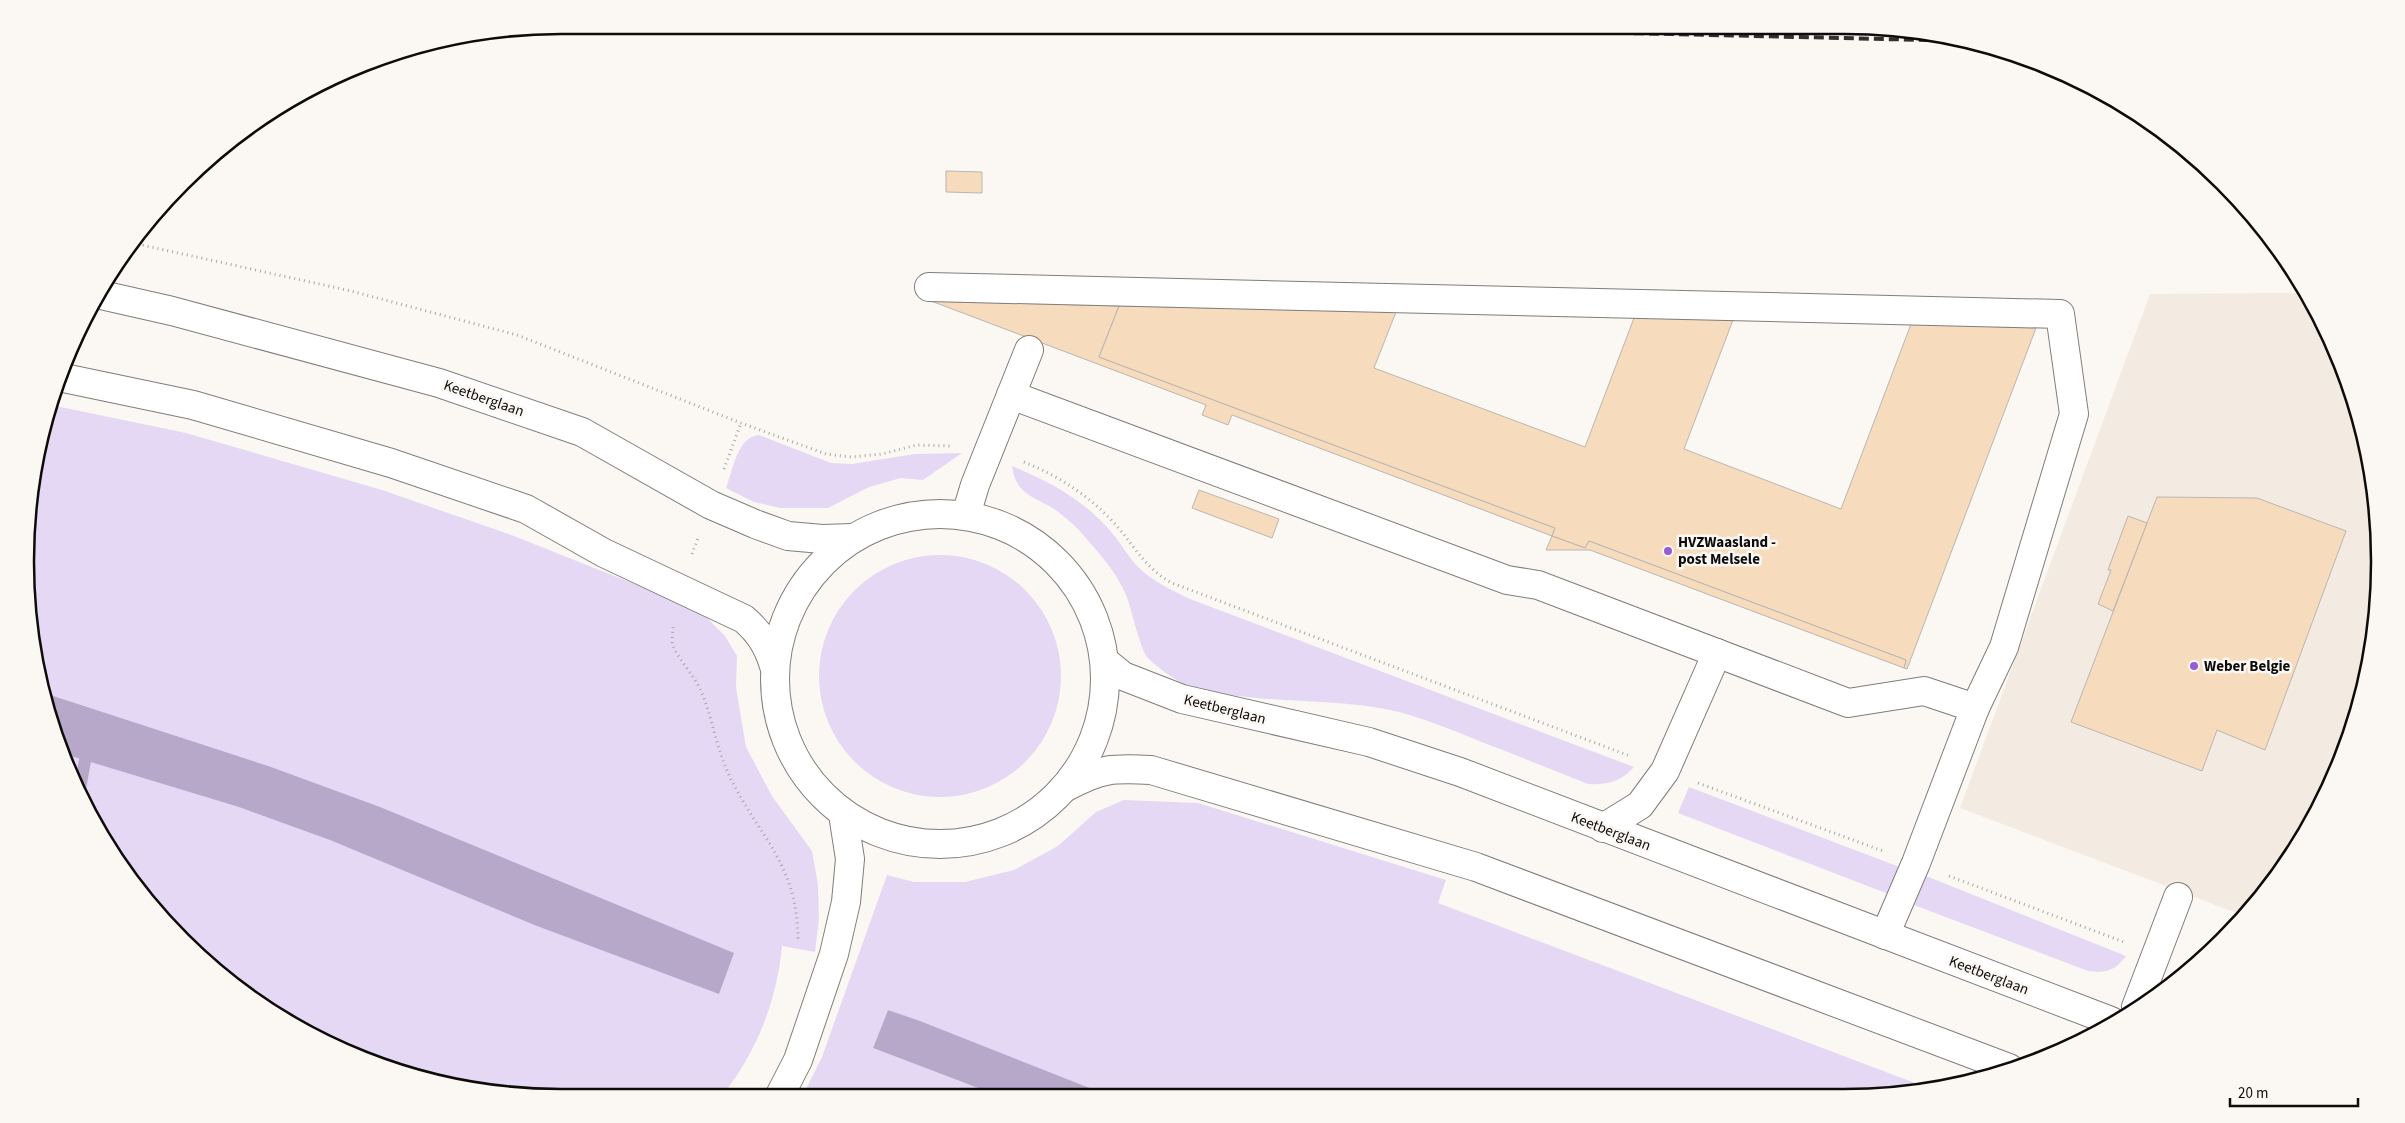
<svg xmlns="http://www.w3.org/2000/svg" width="2405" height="1123" viewBox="0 0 2405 1123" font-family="'Source Sans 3',sans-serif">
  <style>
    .built { fill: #f3eae2 }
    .green { fill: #e4d8f4 }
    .water { fill: #b7a8ca }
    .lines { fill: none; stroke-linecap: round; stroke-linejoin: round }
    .stream { stroke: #b7a8ca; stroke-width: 12 }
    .building { fill: #f7dbbd; stroke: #b9b6b3 }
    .minor-casing { stroke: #807d7a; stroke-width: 30 }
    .major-casing { stroke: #807d7a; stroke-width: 30 }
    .path { stroke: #a9a7a4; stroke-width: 3; stroke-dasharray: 1 4; stroke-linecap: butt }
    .minor { stroke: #fff; stroke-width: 28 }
    .major { stroke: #fff; stroke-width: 28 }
    .rail { stroke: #31302e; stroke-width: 4; stroke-dasharray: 10 5; stroke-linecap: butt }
    .poi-dot { fill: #985bd2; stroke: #fbf8f4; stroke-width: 2 }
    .labels { text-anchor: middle; stroke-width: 5; stroke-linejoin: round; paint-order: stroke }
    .street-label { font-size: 15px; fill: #0d0c0b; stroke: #fbf8f4 }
    .poi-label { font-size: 15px; font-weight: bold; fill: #0d0c0b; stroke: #fbf8f4; text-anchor: start }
    .rim { fill: none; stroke: #0d0c0b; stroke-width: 2.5 }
  </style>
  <rect width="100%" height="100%" fill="#fbf8f4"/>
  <polygon class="built" points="2306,293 2339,356 2370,457 2380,562 2370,666 2339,767 2269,888 2242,915 1960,808 2150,294"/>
  <g class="green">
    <path d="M51,405l135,28 196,57 132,46 168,67 23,13 20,20 12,20 -1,31 10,60 26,49 40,55 6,34 1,34 -4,33 -33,-6c-5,55 -26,108 -61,151l-160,1 -104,-10 -101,-31 -93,-50 -81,-66 -46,-53 -56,-89 -27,-65 -23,-102 -5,-71 10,-104z"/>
    <path d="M759,435l72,28 21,1 63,-10 47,-1 -39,27 -22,-2 -32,9 -41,21h-48l-26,-6 -28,-14c7,-18 11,-51 33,-53z"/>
    <path d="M1012,466c34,14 67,31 93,59 13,13 21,29 33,42 15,15 34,23 52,32l444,168c-13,15 -27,18 -46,17 -36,-14 -72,-29 -109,-43 -29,-12 -58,-24 -89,-31 -65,-13 -134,-5 -198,-23 -15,-5 -33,-18 -44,-29 -8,-7 -16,-49 -22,-63 -9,-22 -26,-41 -41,-58 -8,-10 -21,-21 -31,-28 -21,-13 -38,-14 -42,-43z"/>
    <circle cx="940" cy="676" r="121"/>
    <polygon points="1689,787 1902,868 1891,895 1678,813"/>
    <polygon points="1124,800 1198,803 1446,880 1438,903 1931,1089 1914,1093 1110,1096 888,1010 873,1048 999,1096 802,1097 822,1057 887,875 914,882 965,882 1014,870 1058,846 1096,812"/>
    <path d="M1926,876l200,80c-11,15 -20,17 -38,15l-174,-66z"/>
  </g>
  <g class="water">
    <polygon points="44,693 271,767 380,807 734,953 719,994 537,926 330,840 239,807 61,753 53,734"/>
    <polygon points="888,1010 920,1021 1110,1096 999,1096 873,1048"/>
  </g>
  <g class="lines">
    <polyline class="stream" points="79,795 88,743"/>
  </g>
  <g class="building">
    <polygon points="946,171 982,172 982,193 946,192"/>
    <polygon points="931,301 1119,306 1099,357 1555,528 1552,536 1232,415 1228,425 1202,415 1206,405"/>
    <polygon points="1119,306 1396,312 1374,368 1585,447 1634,318 1733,320 1684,449 1841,509 1911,324 2036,328 1907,669 1904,668 1906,660 1589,541 1585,548 1552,536 1555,528 1099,357"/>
    <polygon points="1199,490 1279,519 1272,538 1192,508"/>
    <polygon points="2157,497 2257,498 2346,531 2265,750 2217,730 2202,771 2071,722"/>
    <polygon points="2128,516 2147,523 2113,611 2098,604 2111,570 2108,570"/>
    <polygon points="1552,536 1585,548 1589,541 1906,660 1904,668 1590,550 1546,550"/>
  </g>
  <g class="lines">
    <g class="minor-casing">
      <g id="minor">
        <polyline points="929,287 2060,314 2074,414 2004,647 1975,708 1924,691 1848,703 1538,585 1507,580 1011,395"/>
        <polyline points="966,515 975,485 1029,350"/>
        <polyline points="1603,828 1640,805 1665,771 1717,653"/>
        <polyline points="1885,935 1916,863 1975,708"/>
        <polyline points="2136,1007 2178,897"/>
      </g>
    </g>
    <g class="major-casing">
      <g id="major">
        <polyline points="97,294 172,311 439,383 582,432 711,505 755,524 788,536 822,539 853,538"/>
        <path d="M59,377l134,28 198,58 135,46 78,44 140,66c16,14 24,27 30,47"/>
        <circle cx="940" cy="679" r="165"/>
        <polyline points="1106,662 1123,676 1182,699 1369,742 1460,772 2111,1021"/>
        <path d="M1066,787c35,-19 47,-19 85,-17l325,97 533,201"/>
        <polyline points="779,1097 798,1060 834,954 846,902 850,859 843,814"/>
      </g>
    </g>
    <g class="path">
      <polyline points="133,243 351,291 517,335 741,423 826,454 851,457 882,454 917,445 951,446"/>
      <path d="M1024,462c35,14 67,35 92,63 19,22 30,44 56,58l458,173"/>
      <polyline points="724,469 741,423"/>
      <polyline points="692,554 698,538"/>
      <path d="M673,627c0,5 -2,14 0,19 7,16 21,29 28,45 12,28 15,57 28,84 30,63 69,88 69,166"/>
      <polyline points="1698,783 1883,851"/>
      <polyline points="1949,876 2124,942"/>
    </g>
    <use href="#minor" class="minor"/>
    <use href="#major" class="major"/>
    <polyline class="rail" points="1289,25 1968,41"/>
  </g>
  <g class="poi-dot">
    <circle cx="1668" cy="551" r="5"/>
    <circle cx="2194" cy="666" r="5"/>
  </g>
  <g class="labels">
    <g class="street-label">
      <text transform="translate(484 398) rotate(19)" y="5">Keetberglaan</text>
      <text transform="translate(1225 709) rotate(14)" y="5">Keetberglaan</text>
      <text transform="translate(1611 831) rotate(21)" y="5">Keetberglaan</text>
      <text transform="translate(1989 975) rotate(21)" y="5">Keetberglaan</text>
    </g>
    <g class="poi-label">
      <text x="1678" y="547">HVZWaasland -<tspan x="1678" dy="17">post Melsele</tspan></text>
      <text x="2204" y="671">Weber Belgie</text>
    </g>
  </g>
  <path d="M0 0H2405V1123H0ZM561 34H1844A527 527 0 0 1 2371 561V562A527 527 0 0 1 1844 1089H561A527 527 0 0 1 34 562V561A527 527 0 0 1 561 34Z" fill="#fbf8f4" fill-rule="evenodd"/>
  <path class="rim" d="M561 34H1844A527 527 0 0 1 2371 561V562A527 527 0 0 1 1844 1089H561A527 527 0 0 1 34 562V561A527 527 0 0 1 561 34Z"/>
  <path d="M2230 1098v8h128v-8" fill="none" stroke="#0d0c0b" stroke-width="2.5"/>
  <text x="2238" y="1098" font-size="15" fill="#0d0c0b" stroke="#fbf8f4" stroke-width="4" paint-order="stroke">20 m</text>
</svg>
